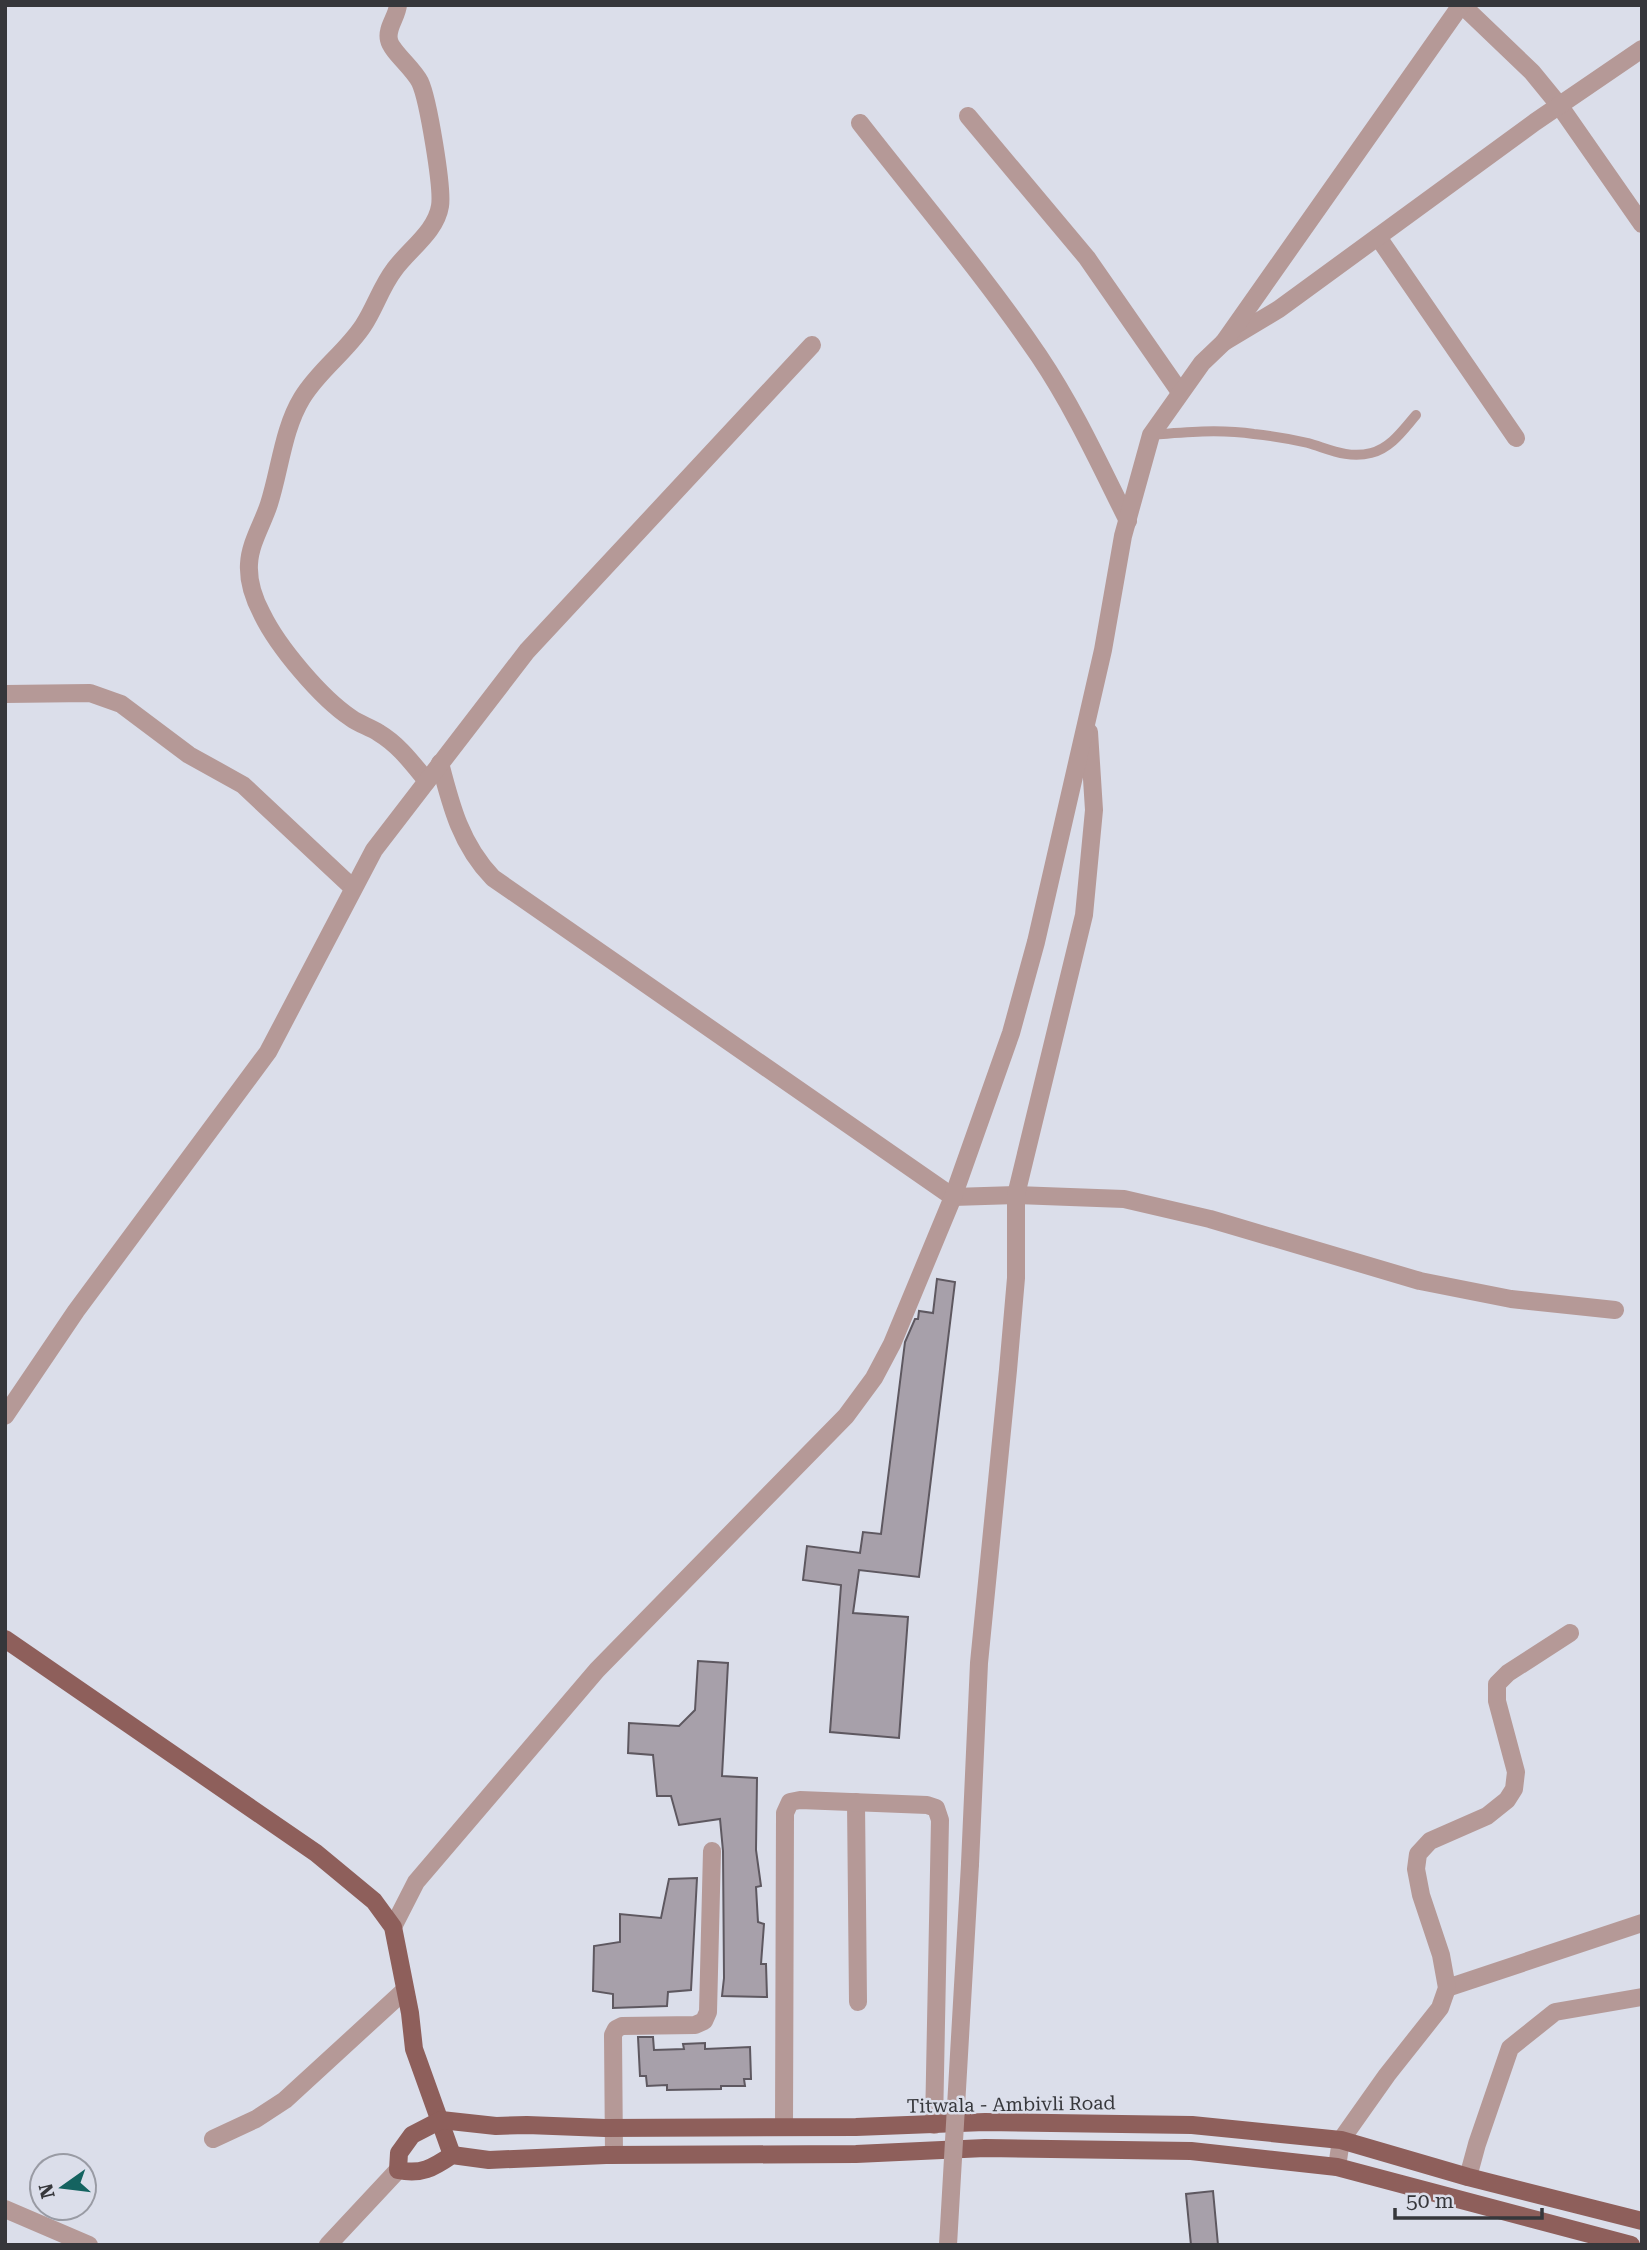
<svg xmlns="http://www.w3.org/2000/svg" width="1647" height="2250" viewBox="0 0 1647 2250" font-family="'Roboto Serif',serif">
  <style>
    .building { fill: #a7a0aa; stroke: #5e5860; stroke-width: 2 }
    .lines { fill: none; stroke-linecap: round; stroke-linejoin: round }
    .service { stroke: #b59997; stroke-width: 10 }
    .minor { stroke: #b59997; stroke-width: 18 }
    .tertiary { stroke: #b59997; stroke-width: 18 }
    .primary { stroke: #8e5f5b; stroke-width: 18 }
    .tertiary-bridge { stroke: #b59997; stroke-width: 18 }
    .labels { text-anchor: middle; stroke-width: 5; stroke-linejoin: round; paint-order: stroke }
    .street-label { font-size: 19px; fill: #36373b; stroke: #dbdeea }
  </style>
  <rect width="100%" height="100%" fill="#dbdeea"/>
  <g class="building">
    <polygon points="937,1279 955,1282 919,1577 859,1570 853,1613 908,1617 899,1738 830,1732 841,1585 803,1580 807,1546 860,1553 863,1532 881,1534 905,1342 915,1319 918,1319 919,1311 933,1313"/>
    <polygon points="698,1661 728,1663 722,1776 757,1778 756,1850 761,1886 756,1887 758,1922 764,1924 761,1964 766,1964 767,1997 722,1996 724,1978 723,1851 720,1819 679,1825 671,1796 657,1796 653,1755 628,1753 629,1723 679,1726 695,1710"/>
    <polygon points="697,1878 691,1990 668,1992 667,2006 613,2008 613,1994 593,1991 594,1946 620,1942 620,1914 661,1918 669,1879"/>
    <polygon points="638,2037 653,2037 654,2050 684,2049 683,2044 705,2043 705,2049 750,2047 751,2079 744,2079 745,2086 721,2086 721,2089 667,2090 667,2085 647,2086 646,2076 640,2076"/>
    <polygon points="1213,2191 1218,2245 1191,2245 1186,2194"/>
  </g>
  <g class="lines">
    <path class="service" d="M1151,435c34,-3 69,-6 103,-1 18,2 37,5 54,9 21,6 40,16 63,10 20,-5 32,-23 45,-38"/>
    <g class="minor">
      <path d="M398,5c-1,12 -12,23 -9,35 2,11 24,28 31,42 8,17 23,106 20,124 -4,26 -32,44 -46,64 -13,17 -19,38 -31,56 -18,27 -44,44 -61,72 -19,31 -22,72 -33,106 -6,19 -19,39 -20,60 -1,17 5,35 13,50 16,33 59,84 89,104 8,6 19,9 28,15 20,12 33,30 48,48"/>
      <polyline points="1462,5 1532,72 1559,105 1642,224"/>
      <polyline points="968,116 1087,258 1180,392"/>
      <path d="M860,123c60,77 124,152 179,233 35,52 61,109 89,165"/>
      <polyline points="1378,237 1516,438"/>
      <polyline points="1224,342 1279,309 1535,122 1642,49"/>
      <polyline points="5,694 90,693 121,704 189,755 243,785 353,888"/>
      <path d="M440,763c11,43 21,82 53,115l460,319 63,-2 108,4 86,20 210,62 91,18 104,11"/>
      <polyline points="5,1416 76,1311 268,1052 374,850 527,651 812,345"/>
      <polyline points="856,1802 858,2002"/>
      <polyline points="1447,1988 1642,1923"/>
      <polyline points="784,2127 785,1813 790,1802 800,1800 927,1805 936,1808 940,1820 934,2125"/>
      <polyline points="213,2139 256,2119 285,2100 405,1990"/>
      <polyline points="614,2155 613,2035 616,2029 622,2026 695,2025 704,2021 708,2012 712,1851"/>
      <polyline points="1337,2167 1341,2140 1387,2075 1440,2008 1447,1988 1441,1955 1421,1895 1416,1869 1418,1854 1430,1841 1487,1816 1507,1800 1514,1789 1516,1772 1497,1701 1497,1684 1508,1673 1570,1633"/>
      <polyline points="1468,2177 1477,2144 1510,2048 1555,2012 1642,1997"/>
    </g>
    <g class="tertiary">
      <polyline points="970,1864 979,1663 1008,1370 1016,1278 1016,1195 1084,915 1094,810 1089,732"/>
      <polyline points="393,1927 416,1882 597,1670 846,1416 874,1378 892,1344 953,1197 1011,1033 1036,942 1103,650 1123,536 1151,435 1202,363 1224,342 1461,5"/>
      <polyline points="5,2209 89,2245"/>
      <polyline points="328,2245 398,2170"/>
    </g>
    <g class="primary">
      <polyline points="5,1639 316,1853 374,1901 393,1927 410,2013 414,2049 452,2155"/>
      <path d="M1631,2245l-294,-78 -146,-16 -206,-3 -129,6 -250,1 -117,5 -37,-5c-19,13 -31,20 -54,15l1,-17 13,-18 29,-15 55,6 31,-1 78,3 251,-1 129,-5 207,3 149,15 127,37 174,44"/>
    </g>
    <polyline class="tertiary-bridge" points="948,2245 970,1864"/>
  </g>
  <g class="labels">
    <g class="street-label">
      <text transform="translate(1011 2104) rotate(-1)" y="7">Titwala - Ambivli Road</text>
    </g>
  </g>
  <rect width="1647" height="2250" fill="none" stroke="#36373b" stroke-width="14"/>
  <g transform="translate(63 2187) rotate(256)"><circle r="33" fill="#dbdeea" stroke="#999ba4" stroke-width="2"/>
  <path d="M0-5L12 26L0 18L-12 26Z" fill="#146360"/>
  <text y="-10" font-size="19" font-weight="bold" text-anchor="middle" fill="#36373b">N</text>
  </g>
  <path d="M1395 2208v10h147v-10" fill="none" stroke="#36373b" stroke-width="3.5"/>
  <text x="1406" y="2208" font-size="21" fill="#36373b" stroke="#dbdeea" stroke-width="5" paint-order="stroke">50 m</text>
</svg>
